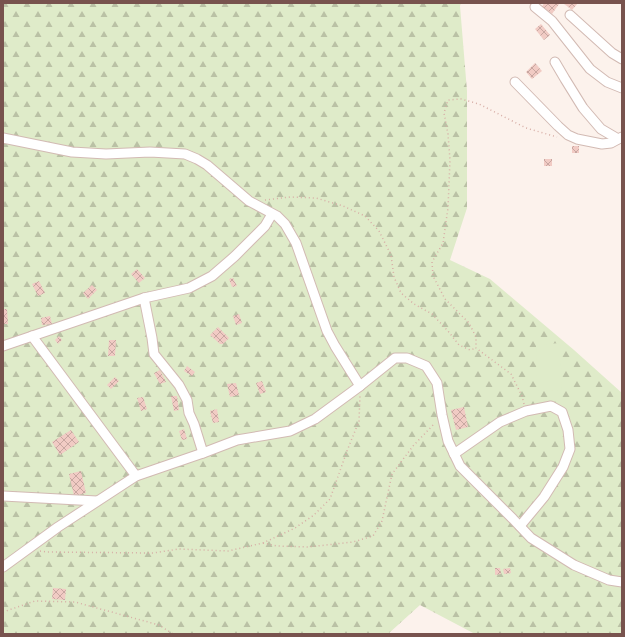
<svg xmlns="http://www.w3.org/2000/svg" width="625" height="637" viewBox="0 0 625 637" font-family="'Golos Text',sans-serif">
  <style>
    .forest { fill: url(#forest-firs) }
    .pitch { fill: #dfebc9 }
    .building { fill: url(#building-cross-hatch) }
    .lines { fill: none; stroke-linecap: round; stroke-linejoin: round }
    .minor-casing { stroke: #d2bab3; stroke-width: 11 }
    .path { stroke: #d7aea6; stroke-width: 1.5; stroke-dasharray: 1 3; stroke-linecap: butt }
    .minor { stroke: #fff; stroke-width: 9 }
  </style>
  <defs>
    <pattern id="forest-firs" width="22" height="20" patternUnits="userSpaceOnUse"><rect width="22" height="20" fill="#dfebc9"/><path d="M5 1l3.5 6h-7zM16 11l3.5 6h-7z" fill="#bac1a5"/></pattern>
    <pattern id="building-cross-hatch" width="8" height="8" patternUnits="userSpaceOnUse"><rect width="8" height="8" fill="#f1cbc4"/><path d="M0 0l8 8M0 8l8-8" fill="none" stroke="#c8a7a1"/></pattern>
  </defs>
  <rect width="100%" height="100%" fill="#fcf2ec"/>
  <polygon class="forest" points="3,3 461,3 460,6 467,91 467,208 450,260 490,279 574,350 622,393 622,634 475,634 420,605 388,634 3,634"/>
  <polygon class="pitch" points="560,343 562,390 537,391 536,345"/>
  <g class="building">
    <polygon points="544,3 557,3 559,4 552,14 542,7"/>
    <polygon points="563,3 578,3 572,10"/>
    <polygon points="541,24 550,35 544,40 535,29"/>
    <polygon points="535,63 542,71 532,79 526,72"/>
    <rect x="572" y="146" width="7" height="7"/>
    <rect x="544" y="159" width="8" height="7"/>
    <polygon points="137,269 145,278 139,283 131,274"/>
    <polygon points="233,278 237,286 232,287 229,279"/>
    <polygon points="39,281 45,293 38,296 32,284"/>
    <polygon points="92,285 97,290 88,299 83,293"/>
    <polygon points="3,309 7,309 8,324 3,324"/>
    <polygon points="239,314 242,323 236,325 233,316"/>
    <polygon points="50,316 52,324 42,325 41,318"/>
    <polygon points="218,327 229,338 223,344 220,344 210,335"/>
    <polygon points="59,336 62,340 58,344 55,340"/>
    <polygon points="109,340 116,340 115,356 108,356"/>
    <polygon points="187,366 195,372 192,376 184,371"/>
    <polygon points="160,370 166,382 160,384 154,373"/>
    <polygon points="115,377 119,381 111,389 107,385"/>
    <polygon points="262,381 266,392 260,394 256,383"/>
    <polygon points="236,383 239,395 230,397 227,384"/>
    <polygon points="171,396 177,396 179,410 174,411"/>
    <polygon points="143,397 147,409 141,411 137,398"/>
    <polygon points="464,407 468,427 456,430 451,410"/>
    <polygon points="217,409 219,422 213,423 210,411"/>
    <polygon points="184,429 187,439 182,440 179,431"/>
    <polygon points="71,430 79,442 60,455 52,442"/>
    <polygon points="81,471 86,493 74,496 69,474"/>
    <polygon points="495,568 500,568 501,574 495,575"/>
    <polygon points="510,568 511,573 504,574 503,569"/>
    <polygon points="53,588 66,589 65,600 52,599"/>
  </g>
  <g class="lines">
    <g class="minor-casing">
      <g id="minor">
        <polyline points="535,7 552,21 590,69 607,82 622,88"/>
        <polyline points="570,15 612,53 622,59"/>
        <polyline points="555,62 565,79 583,108 601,129 618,139"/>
        <polyline points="515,82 558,126 568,135 577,139 602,144 611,143 622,137"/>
        <polyline points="3,138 72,152 106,154 150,152 185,154 197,159 207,165 249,201 277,216 285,224 296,243 327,331 335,346 360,386"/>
        <polyline points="144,298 152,338 154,354 179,385 187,400 189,413 194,424 203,453"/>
        <polyline points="32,336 136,476"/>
        <polyline points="3,346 144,298 189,288 212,276 235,256 265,226 272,214"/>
        <polyline points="454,454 500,422 526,411 551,406 562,412 568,430 570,449 563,467 544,497 520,526"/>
        <polyline points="3,496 97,501"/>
        <polyline points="3,567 58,527 136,476 203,453 237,440 290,431 315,419 360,386 395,358 407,358 426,366 437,383 442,415 448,441 460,466 513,519 531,538 574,565 609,580 622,582"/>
      </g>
    </g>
    <g class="path">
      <polyline points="265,200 290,197 316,198 343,206 365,216 379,231 391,255 394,277 401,293 414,304 432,314 448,331 459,345 470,350 476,348"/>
      <polyline points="524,404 522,396 511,374 476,348 476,337 469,323 445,299 433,276 432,262 443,243 448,208 450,160 448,134 444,113 448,100 461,99 479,104 526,128 557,137"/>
      <polyline points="263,543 277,546 308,547 353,542 373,536 382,521 392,474 413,446 435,423"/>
      <polyline points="40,551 47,552 153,553 179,549 228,551 263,543 295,528 314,515 330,499 347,451 359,421 360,396"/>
      <polyline points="3,612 35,601 75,602 159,625 173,634"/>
    </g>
    <use href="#minor" class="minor"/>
  </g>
  <rect width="625" height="637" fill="none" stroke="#78534e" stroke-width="8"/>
</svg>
